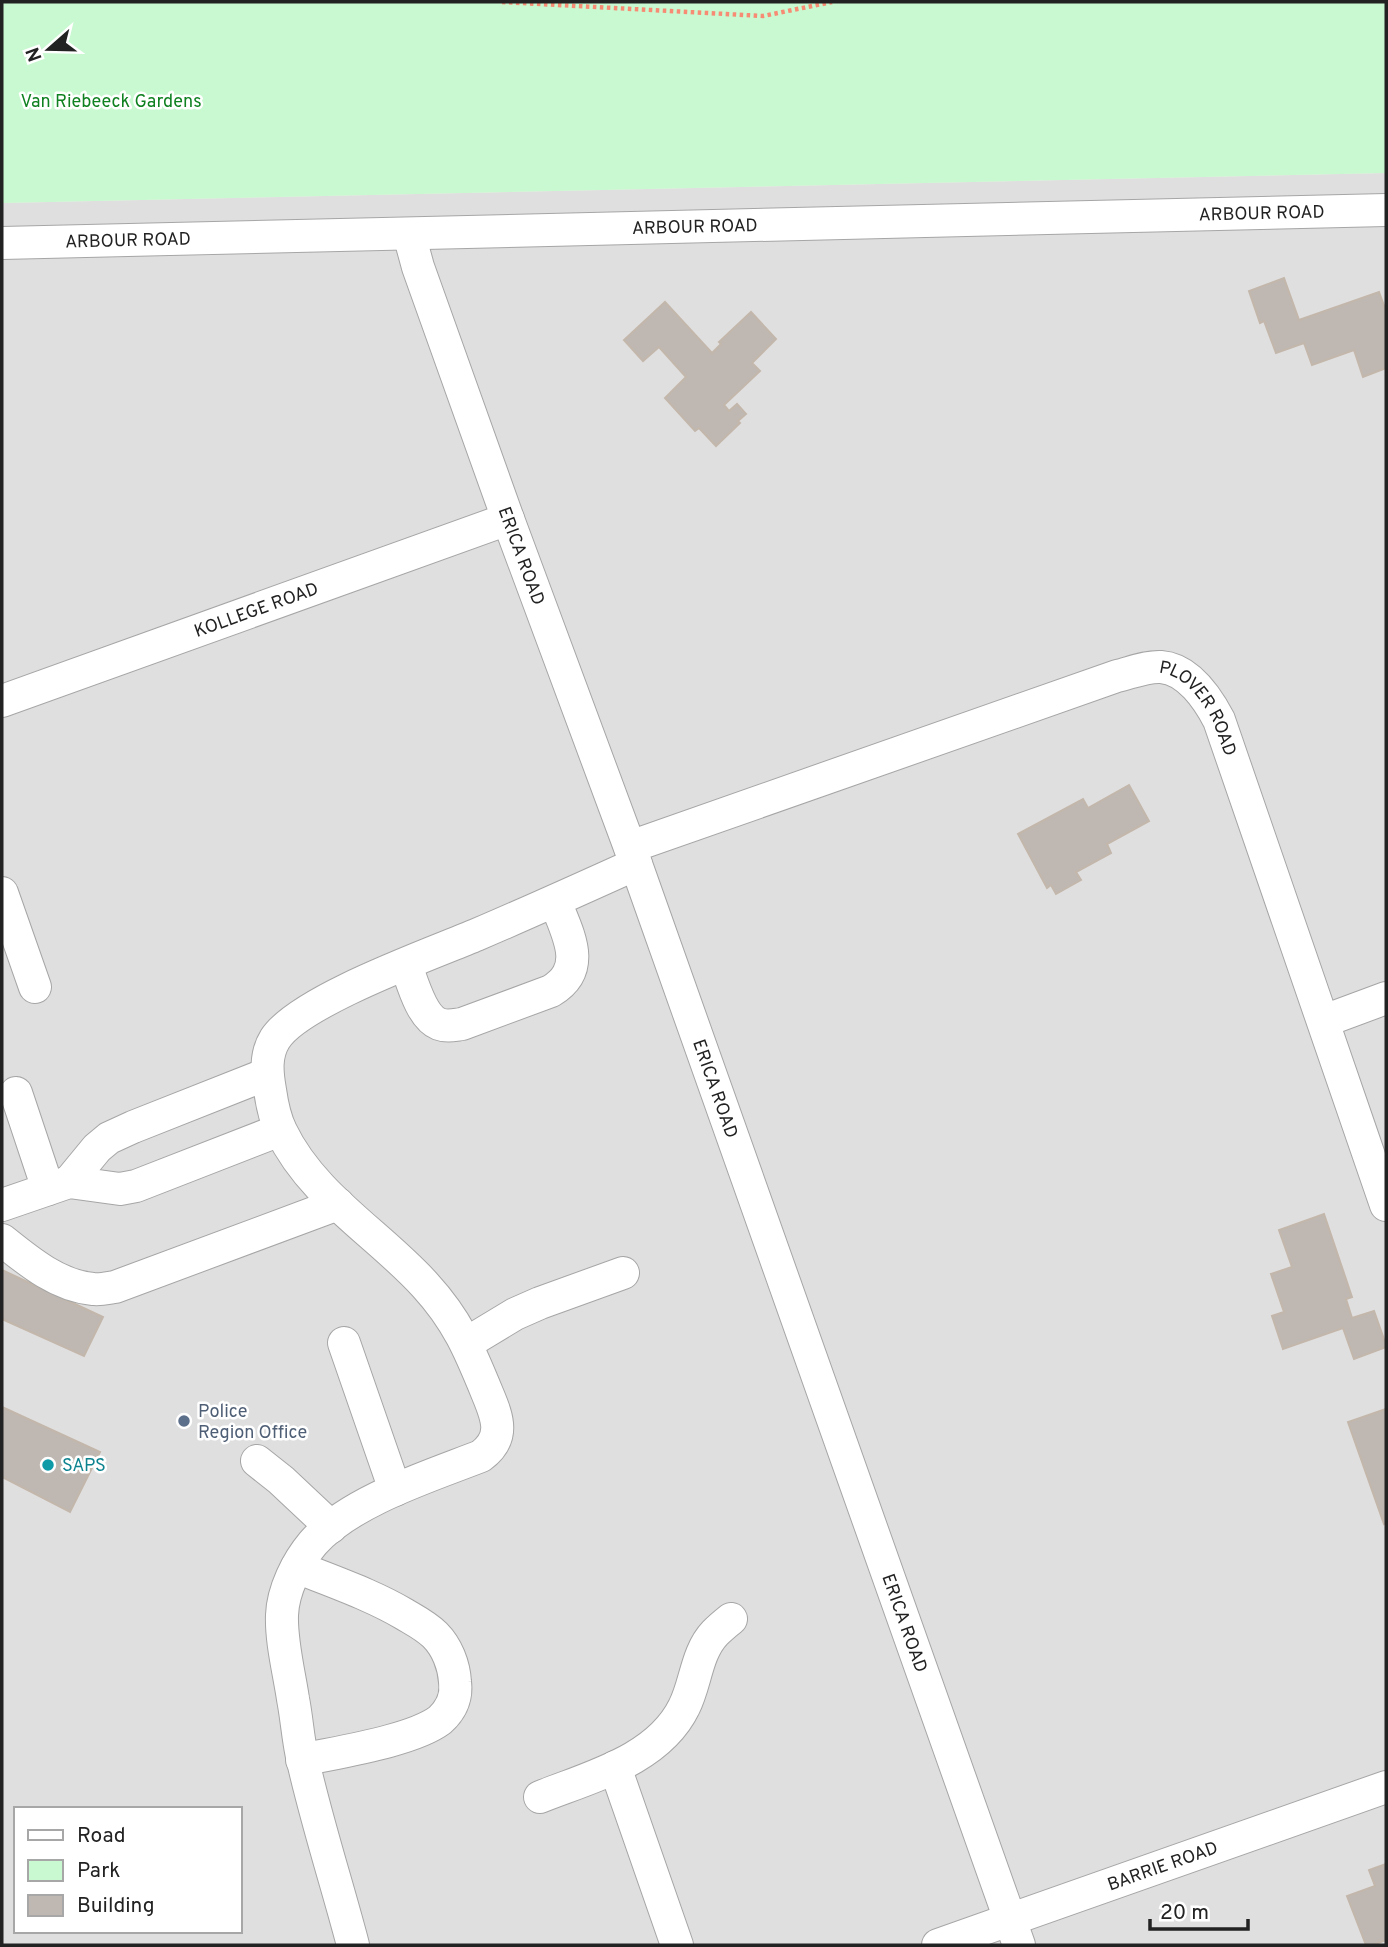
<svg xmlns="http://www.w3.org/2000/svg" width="1388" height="1947" viewBox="0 0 1388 1947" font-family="Overpass,sans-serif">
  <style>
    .residential { fill: #e0dfdf; fill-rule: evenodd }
    .park { fill: #c8f9d0 }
    .building { fill: #bfb8b2; stroke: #c3b7ab; stroke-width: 2 }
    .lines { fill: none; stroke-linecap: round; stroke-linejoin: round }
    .minor-casing { stroke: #a6a6a6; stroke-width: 34 }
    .path { stroke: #f78b74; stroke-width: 4.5; stroke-dasharray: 3.5 3.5; stroke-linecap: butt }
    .minor { stroke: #fff; stroke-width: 32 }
    .service-dot { fill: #5c6f8a; stroke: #fff; stroke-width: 2.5 }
    .culture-dot { fill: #0f9aa8; stroke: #fff; stroke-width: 2.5 }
    .labels { text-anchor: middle; stroke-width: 5; stroke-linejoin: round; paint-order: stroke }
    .park-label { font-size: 18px; fill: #0f8120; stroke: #fff }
    .street-label { font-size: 18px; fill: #222; stroke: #fff }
    .service-label { font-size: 18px; fill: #4e5e75; stroke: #fff; text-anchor: start }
    .culture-label { font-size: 18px; fill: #0d838f; stroke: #fff; text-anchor: start }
  </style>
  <rect width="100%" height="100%" fill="#f2efe9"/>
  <path class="residential" d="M1386,173v1772h-1384v-1742zM16,1809h224v122h-224z"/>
  <polygon class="park" points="2,2 1386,2 1386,173 2,203"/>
  <g class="building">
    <polygon points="1284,278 1299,320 1379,292 1386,311 1386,368 1363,377 1354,350 1312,365 1304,343 1276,353 1264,321 1260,323 1249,291"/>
    <polygon points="665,302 712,353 721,344 719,342 751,312 776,339 752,363 760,371 724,405 729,411 737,404 746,414 738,421 740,423 716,446 699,428 695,431 665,398 686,377 659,347 643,361 624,340"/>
    <polygon points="1129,785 1149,821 1107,844 1111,853 1076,872 1081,880 1056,894 1051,885 1047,888 1018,834 1083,799 1088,808"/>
    <polygon points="1324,1214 1352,1297 1346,1299 1352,1318 1374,1311 1386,1345 1386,1347 1354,1359 1343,1328 1283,1349 1272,1316 1284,1312 1271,1274 1292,1267 1279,1230"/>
    <polygon points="2,1270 103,1317 84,1356 2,1319"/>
    <polygon points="2,1407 100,1452 70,1512 2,1477"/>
    <polygon points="1386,1409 1386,1523 1384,1524 1348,1422"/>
    <polygon points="1386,1864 1386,1940 1373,1945 1366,1945 1347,1896 1375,1886 1369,1870"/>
  </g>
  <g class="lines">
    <g class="minor-casing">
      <g id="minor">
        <path id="s1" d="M409,234l9,33 90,252 128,345 383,1081"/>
        <path id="s2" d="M2,243l1384,-33"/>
        <path id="s3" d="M2,701l506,-182"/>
        <path id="s4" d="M630,847l487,-171c13,-3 30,-10 44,-9 27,2 47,32 58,53l167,485"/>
        <polyline points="2,893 35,987"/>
        <path d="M406,965c6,16 15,52 33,59 8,3 15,1 23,0l89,-33c38,-23 16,-58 4,-90"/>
        <polyline points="1324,1021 1386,998"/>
        <polyline points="16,1093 48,1189"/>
        <polyline points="69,1182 97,1148 109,1138 133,1127 267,1074"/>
        <polyline points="2,1205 69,1182 120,1189 136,1186 280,1130"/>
        <path d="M2,1240c26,21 56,46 91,49 7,1 15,-1 22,-2l223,-83"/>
        <polyline points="344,1343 395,1490"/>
        <polyline points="467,1343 515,1314 540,1303 623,1273"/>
        <polyline points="257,1461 281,1480 331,1527"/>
        <path d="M297,1567c36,15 73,27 107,47 10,6 22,12 31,21 12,12 19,30 20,47 2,15 -4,28 -15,38 -28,21 -102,32 -138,40"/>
        <polyline points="615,1767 677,1945"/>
        <path d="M540,1797c50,-20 118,-37 144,-90 12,-23 12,-54 31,-74 5,-5 11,-10 16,-14"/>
        <path d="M353,1945c-16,-61 -36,-122 -50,-184 -5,-20 -6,-42 -10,-62 -4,-27 -12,-57 -11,-84 1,-25 15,-53 31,-72 37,-42 117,-67 168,-87 24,-18 17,-37 7,-61 -18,-44 -30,-74 -63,-110 -46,-51 -113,-89 -144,-154 -6,-12 -9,-27 -11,-41 -3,-17 -5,-35 5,-51 24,-38 156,-85 201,-104 54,-23 107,-47 160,-71"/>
        <path id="s5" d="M938,1945l448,-158"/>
      </g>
    </g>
    <polyline class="path" points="502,2 763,16 832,2"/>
    <use href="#minor" class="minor"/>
  </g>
  <circle class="service-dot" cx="184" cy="1421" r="7"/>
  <circle class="culture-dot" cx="48" cy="1465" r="7"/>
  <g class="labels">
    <g class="park-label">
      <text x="111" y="107">Van Riebeeck Gardens</text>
    </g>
    <g class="street-label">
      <text dy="6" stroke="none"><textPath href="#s2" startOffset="1260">ARBOUR ROAD</textPath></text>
      <text dy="6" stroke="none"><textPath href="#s2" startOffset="693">ARBOUR ROAD</textPath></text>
      <text dy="6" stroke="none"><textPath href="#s2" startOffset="126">ARBOUR ROAD</textPath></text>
      <text dy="6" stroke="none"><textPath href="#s1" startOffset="341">ERICA ROAD</textPath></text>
      <text dy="6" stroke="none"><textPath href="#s3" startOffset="270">KOLLEGE ROAD</textPath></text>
      <text dy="6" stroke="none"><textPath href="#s4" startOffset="620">PLOVER ROAD</textPath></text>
      <text dy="6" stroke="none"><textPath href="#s1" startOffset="908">ERICA ROAD</textPath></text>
      <text dy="6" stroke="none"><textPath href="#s1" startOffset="1475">ERICA ROAD</textPath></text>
      <text dy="6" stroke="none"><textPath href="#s5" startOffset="238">BARRIE ROAD</textPath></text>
    </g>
    <g class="service-label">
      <text x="198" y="1417">Police<tspan x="198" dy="21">Region Office</tspan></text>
    </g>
    <g class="culture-label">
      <text x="62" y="1471">SAPS</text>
    </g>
  </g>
  <rect width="1388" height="1947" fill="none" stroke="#222222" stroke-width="7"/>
  <rect x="14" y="1807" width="228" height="126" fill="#ffffff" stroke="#a7a7a7" stroke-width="2"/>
  <rect x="28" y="1830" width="35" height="10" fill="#ffffff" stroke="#a7a7a7" stroke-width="2"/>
  <text x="77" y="1842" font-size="21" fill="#222222">Road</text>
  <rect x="28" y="1860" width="35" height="21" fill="#c8f9d0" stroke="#a7a7a7" stroke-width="2"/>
  <text x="77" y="1877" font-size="21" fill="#222222">Park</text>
  <rect x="28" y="1895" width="35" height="21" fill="#bfb8b2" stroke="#a7a7a7" stroke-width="2"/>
  <text x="77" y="1912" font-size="21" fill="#222222">Building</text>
  <g transform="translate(49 49) rotate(250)" stroke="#ffffff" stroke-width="5" paint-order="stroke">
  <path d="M0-5L12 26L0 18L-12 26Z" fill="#222222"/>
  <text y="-10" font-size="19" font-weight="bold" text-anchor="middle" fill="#222222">N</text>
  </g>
  <path d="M1150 1919v10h98v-10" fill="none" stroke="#222222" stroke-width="3.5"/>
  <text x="1160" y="1919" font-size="21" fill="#222222" stroke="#ffffff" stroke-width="5" paint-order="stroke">20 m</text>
</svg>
